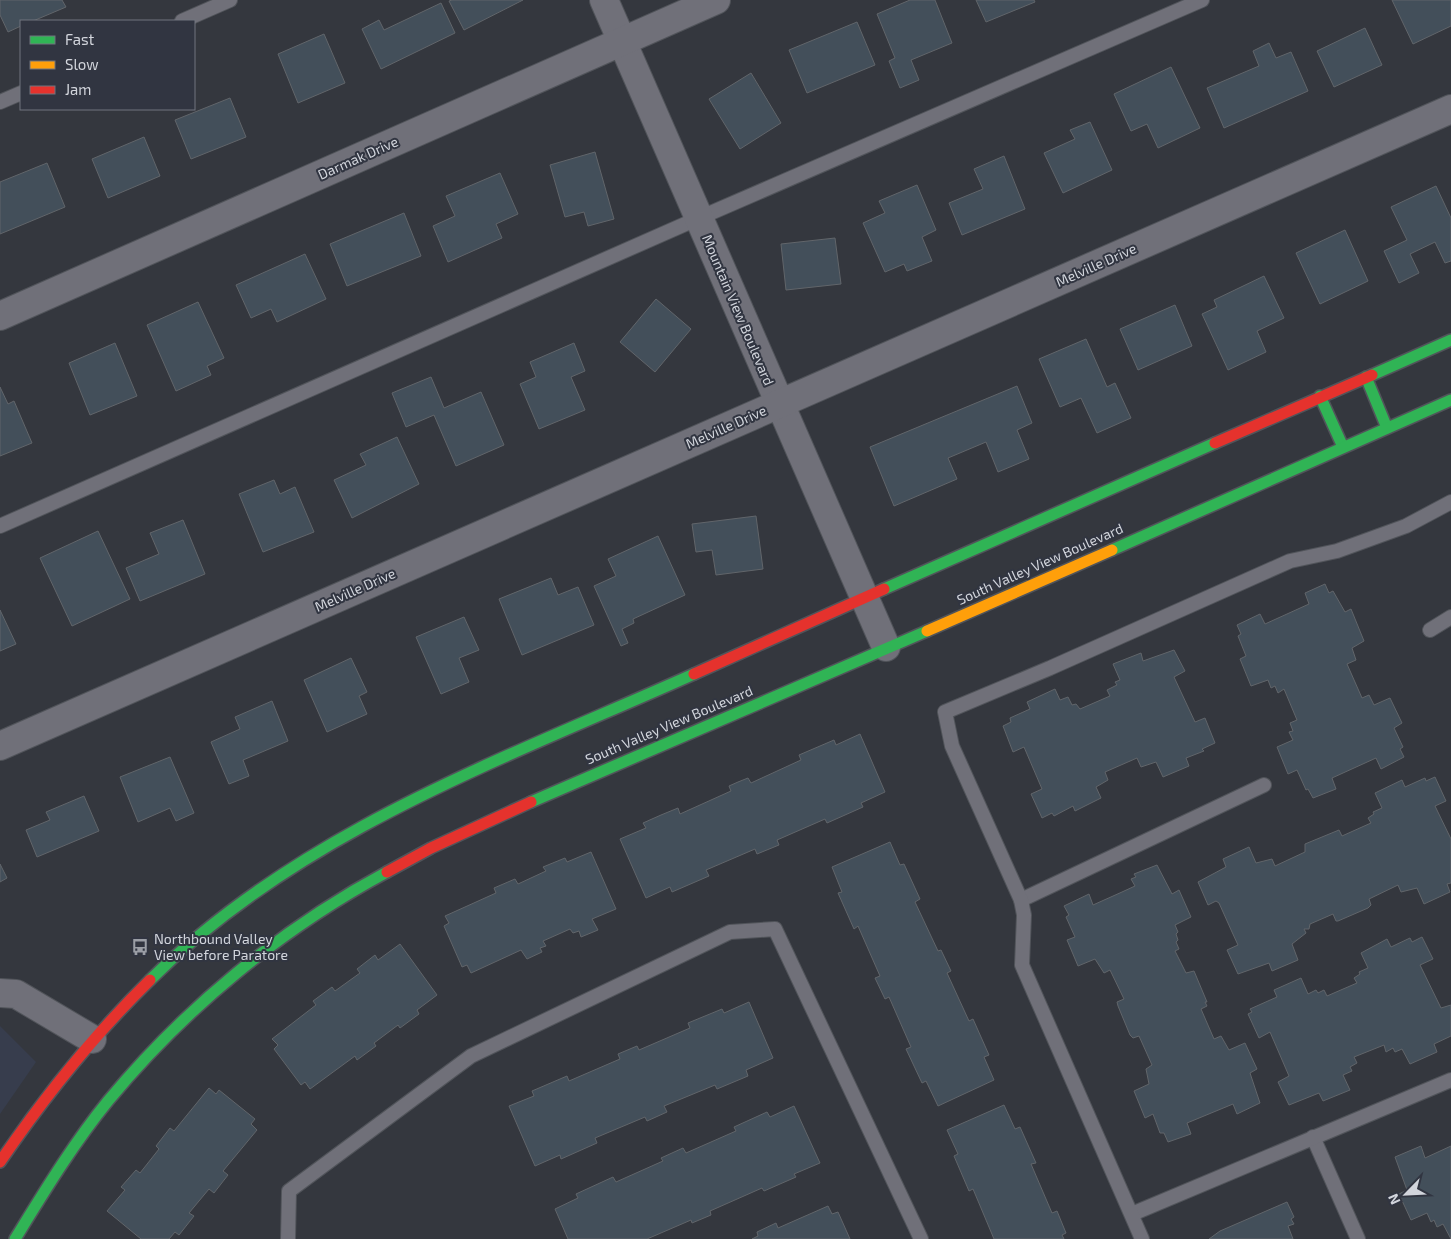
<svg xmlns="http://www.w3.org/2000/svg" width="1451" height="1239" viewBox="0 0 1451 1239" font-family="'Exo 2',sans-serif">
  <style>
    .built { fill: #373d4d }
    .building { fill: #434f5a; stroke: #61656a }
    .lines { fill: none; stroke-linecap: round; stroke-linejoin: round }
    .lane-casing { stroke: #51545a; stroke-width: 16 }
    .street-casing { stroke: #51545a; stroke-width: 30 }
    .fast-casing { stroke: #51545a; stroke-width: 14 }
    .slow-casing { stroke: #51545a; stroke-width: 14 }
    .jam-casing { stroke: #51545a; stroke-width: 14 }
    .lane { stroke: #707079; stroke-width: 14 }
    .street { stroke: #707079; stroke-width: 28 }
    .fast { stroke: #30b455; stroke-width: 11 }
    .slow { stroke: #ff9f0a; stroke-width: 11 }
    .jam { stroke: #e5322d; stroke-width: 11 }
    .labels { text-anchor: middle; stroke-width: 4; stroke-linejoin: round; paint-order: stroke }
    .street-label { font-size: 14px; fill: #d2d5dc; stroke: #313541 }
    .poi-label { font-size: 14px; fill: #d2d5dc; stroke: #313541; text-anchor: start }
  </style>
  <rect width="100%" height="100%" fill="#34373e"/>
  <polygon class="built" points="0,1026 36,1062 0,1114"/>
  <g class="building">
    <polygon points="0,0 62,0 66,7 33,21 21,21 21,26 8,32 0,15"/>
    <polygon points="452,0 523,0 464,30 449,1"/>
    <polygon points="910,0 935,0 952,43 911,60 919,80 900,88 889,61 895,58 877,14"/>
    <polygon points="976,0 1034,0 1035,2 986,22"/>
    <polygon points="1392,0 1451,0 1451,26 1413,44"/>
    <polygon points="441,3 455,33 381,69 362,29 379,20 384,30"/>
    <polygon points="857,22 875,65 807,93 789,50"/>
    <polygon points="1365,28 1382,65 1334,87 1317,51"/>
    <polygon points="324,34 345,83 298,103 278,54"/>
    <polygon points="1269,43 1276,58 1291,52 1308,91 1224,128 1207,88 1259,66 1253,51"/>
    <polygon points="1171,67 1200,128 1158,148 1147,124 1131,131 1114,94"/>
    <polygon points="751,73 781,123 740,149 709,99"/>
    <polygon points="230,98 246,137 191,159 175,120"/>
    <polygon points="1090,122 1112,170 1063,193 1044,153 1075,139 1070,130"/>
    <polygon points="144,137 160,176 108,198 92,159"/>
    <polygon points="595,152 614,219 588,226 584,212 565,217 550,165"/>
    <polygon points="1004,156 1025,209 962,235 949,203 983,189 974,169"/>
    <polygon points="47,163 65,207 0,234 0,182"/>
    <polygon points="500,173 518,214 496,224 502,238 448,262 433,226 455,216 446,196"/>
    <polygon points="917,185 936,230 922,237 932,261 907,271 904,264 885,272 863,223 885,213 879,201"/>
    <polygon points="1436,186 1451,218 1451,261 1445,263 1435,242 1410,254 1419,273 1399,283 1384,251 1407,240 1391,207"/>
    <polygon points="404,213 421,256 347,286 330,244"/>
    <polygon points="1345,230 1368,281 1320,304 1296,253"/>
    <polygon points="835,238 841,284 786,290 781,244"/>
    <polygon points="305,254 326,299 277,322 271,309 251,318 236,285"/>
    <polygon points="1264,276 1284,318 1257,331 1266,352 1228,370 1202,314 1217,307 1214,300"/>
    <polygon points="656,299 691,329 655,372 620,342"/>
    <polygon points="198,302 224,358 207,366 211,375 176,391 147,325"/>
    <polygon points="1175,305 1192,346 1138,370 1120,329"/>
    <polygon points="1086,339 1107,387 1115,383 1131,418 1097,433 1081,398 1060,407 1039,359"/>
    <polygon points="115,343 137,396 90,415 69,363"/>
    <polygon points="574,343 585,371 571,377 585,410 539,429 520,384 536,377 530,362"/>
    <polygon points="431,377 444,408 481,392 504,445 456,466 434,415 406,427 392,393"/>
    <polygon points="1017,386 1032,423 1017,430 1029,459 998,472 986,442 948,458 957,479 894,506 870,447"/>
    <polygon points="0,387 8,404 14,401 32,443 0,456"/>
    <polygon points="397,437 419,484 352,518 334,480 366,465 360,454"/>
    <polygon points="274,480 280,494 295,487 314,532 263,552 239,494"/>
    <polygon points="756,516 763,569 716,575 712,550 696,552 692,524"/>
    <polygon points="183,520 205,574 140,601 126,568 159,554 150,533"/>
    <polygon points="98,531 130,599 72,626 40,558"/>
    <polygon points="658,536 685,595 633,619 634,623 622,629 628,643 621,646 594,586 616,576 608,559"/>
    <polygon points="551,578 558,595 578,587 594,625 522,655 499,599"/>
    <polygon points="1325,584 1329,593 1333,591 1345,612 1351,609 1364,641 1352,648 1356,660 1347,664 1362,698 1369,695 1374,705 1390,698 1402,723 1394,728 1403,747 1400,749 1404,757 1381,769 1376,758 1332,778 1336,789 1313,798 1308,789 1306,790 1297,770 1288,774 1277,747 1293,740 1289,732 1293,731 1290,723 1297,720 1284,689 1278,693 1275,686 1271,688 1268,680 1251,686 1240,659 1246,656 1238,636 1241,634 1237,625 1260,614 1265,624 1309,604 1305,593"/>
    <polygon points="0,610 16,644 0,651"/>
    <polygon points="464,617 479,650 459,658 469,682 441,694 416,637"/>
    <polygon points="1174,650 1185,671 1174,677 1195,722 1205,718 1215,743 1202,749 1204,751 1186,758 1189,766 1163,777 1156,762 1141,767 1137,758 1105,772 1108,780 1096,787 1101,798 1075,811 1073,806 1054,816 1052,813 1042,818 1031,794 1042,789 1024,747 1013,752 1003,726 1011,722 1010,718 1030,709 1027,702 1055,689 1060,700 1068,697 1072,705 1076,704 1080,709 1110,696 1107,690 1117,685 1115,682 1120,680 1113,664 1141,653 1143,661"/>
    <polygon points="351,658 367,692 359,696 367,714 327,732 304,680"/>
    <polygon points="272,701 288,741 243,760 249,776 229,784 211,742 240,729 235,717"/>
    <polygon points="860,734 885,792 861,803 863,807 827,823 825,819 777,840 779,845 757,854 755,849 706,870 709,876 672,892 670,887 646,898 620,839 646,828 643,823 661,815 678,808 680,814 731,791 729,786 738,782 748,778 751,783 801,760 799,755 834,740 836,745"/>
    <polygon points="170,757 194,813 176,821 170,808 138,822 120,777"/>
    <polygon points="1435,777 1446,801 1435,806 1451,839 1451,883 1447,884 1450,892 1424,904 1417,888 1401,892 1398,885 1369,899 1371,905 1368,908 1338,921 1336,921 1333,914 1310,924 1309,929 1304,929 1306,933 1292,944 1298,960 1272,971 1269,963 1238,974 1227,950 1238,945 1232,932 1219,903 1216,901 1208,905 1198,882 1226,867 1223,859 1249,847 1256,863 1272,859 1275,866 1305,852 1305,844 1339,830 1342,836 1371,823 1368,818 1374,814 1373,812 1382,808 1375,793 1402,780 1405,787 1425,778 1426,781"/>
    <polygon points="84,796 99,831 37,857 26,830 50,820 46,812"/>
    <polygon points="890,842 900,865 904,864 920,899 915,902 938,951 941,950 951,971 947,973 969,1021 973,1019 989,1055 984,1057 994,1080 938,1106 926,1081 922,1083 906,1049 911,1047 889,997 885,999 875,978 880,976 858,926 854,929 838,893 842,892 832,867"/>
    <polygon points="591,852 616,909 592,919 598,930 581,937 579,931 573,933 570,929 543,941 546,946 540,948 542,952 527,959 521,950 471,973 467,965 462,967 444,926 449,923 445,916 496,893 494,888 515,879 518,884 546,871 543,867 565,858 567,862"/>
    <polygon points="0,864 7,878 0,882"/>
    <polygon points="1157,865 1172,894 1179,890 1191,917 1175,925 1178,932 1176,934 1178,940 1176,942 1179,949 1175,951 1186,973 1194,971 1207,1002 1205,1002 1207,1006 1201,1009 1214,1039 1221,1036 1229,1050 1245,1043 1257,1069 1250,1073 1260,1103 1237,1114 1233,1104 1187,1123 1191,1134 1168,1142 1164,1133 1160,1133 1153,1114 1145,1118 1134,1091 1149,1084 1146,1069 1152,1065 1139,1036 1133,1038 1130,1035 1118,1006 1117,1002 1124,999 1110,970 1104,973 1095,959 1078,966 1067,940 1075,937 1066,917 1069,915 1064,906 1089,894 1093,905 1122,892 1135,886 1131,879 1136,877 1134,874"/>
    <polygon points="1422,937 1433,959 1420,965 1441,1008 1451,1005 1451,1036 1434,1044 1437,1052 1410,1064 1402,1049 1395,1052 1393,1048 1386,1052 1384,1045 1354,1057 1357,1063 1350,1067 1352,1071 1343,1075 1350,1090 1323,1101 1319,1093 1289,1105 1278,1082 1289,1076 1270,1032 1259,1038 1248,1014 1252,1012 1250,1009 1277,997 1274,990 1301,978 1308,994 1316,990 1318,993 1324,990 1327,996 1357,983 1354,978 1360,974 1359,972 1368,968 1361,953 1387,939 1391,947 1410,938 1412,942"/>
    <polygon points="400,944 437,995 417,1010 419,1014 400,1028 398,1025 374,1043 376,1046 357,1060 355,1056 310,1089 305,1082 301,1085 274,1049 278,1045 272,1039 316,1005 313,1001 332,987 335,991 360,973 357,969 375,955 378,960"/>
    <polygon points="749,1002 773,1058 746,1070 748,1076 717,1089 715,1085 664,1106 667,1112 647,1121 645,1117 595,1138 597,1143 561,1159 560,1155 535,1166 509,1106 534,1096 532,1091 567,1076 569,1081 620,1059 618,1054 637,1046 639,1050 690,1028 688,1023 722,1009 724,1013"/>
    <polygon points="209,1088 216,1094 219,1090 255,1119 251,1124 257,1130 223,1171 228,1175 214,1193 209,1189 189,1213 194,1216 179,1235 175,1232 169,1239 141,1239 107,1211 125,1190 121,1187 136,1170 140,1173 159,1149 156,1146 170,1128 174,1131"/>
    <polygon points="1004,1105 1015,1129 1020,1127 1036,1163 1031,1164 1052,1213 1057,1211 1066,1233 1062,1235 1064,1239 994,1239 973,1189 969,1191 954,1156 958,1154 947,1130"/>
    <polygon points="794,1106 820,1163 794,1174 796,1177 764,1191 762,1188 710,1211 711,1215 692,1223 691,1220 647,1239 568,1239 555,1209 578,1198 576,1194 613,1177 616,1182 663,1161 661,1158 683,1148 686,1153 736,1131 734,1127 767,1112 770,1117"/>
    <polygon points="1421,1146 1425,1158 1451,1146 1451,1239 1443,1224 1437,1227 1434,1220 1431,1222 1427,1213 1411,1220 1399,1194 1407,1190 1395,1157"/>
    <polygon points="1287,1202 1294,1217 1291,1219 1294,1224 1288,1226 1293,1239 1209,1239 1220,1231"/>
    <polygon points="828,1206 832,1214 838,1212 850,1239 752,1239 758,1236 757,1232 776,1223 778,1228"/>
  </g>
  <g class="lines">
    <g class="lane-casing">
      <g id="lane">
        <polyline points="182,21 230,0"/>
        <polyline points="0,102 21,93"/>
        <polyline points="0,526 699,218 1202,0"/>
        <polyline points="1430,630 1451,617"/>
        <polyline points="1021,900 1264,785"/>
        <polyline points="1313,1137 1358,1239"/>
        <polyline points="1132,1214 1451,1080"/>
        <polyline points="288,1239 289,1191 471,1056 730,932 775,929 921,1239"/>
        <polyline points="1142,1239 1022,965 1024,915 1021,900 952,746 945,712 1050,668 1290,561 1337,551 1406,526 1451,502"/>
      </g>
    </g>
    <g class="street-casing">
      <g id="street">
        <polyline points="604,0 886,647"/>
        <polyline points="0,316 716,0"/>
        <polyline points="0,746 1451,109"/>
        <polyline points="0,993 16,994 92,1039"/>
      </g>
    </g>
    <g class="fast-casing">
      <g id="fast">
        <polyline points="1372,375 1451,340"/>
        <polyline points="1366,377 1387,428"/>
        <polyline points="1320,396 1343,447"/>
        <polyline points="1112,550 1451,400"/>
        <polyline points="884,589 1215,443"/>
        <polyline points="531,802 927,631"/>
        <path d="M150,980c150,-149 354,-221 544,-306"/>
        <path d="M15,1239c29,-47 58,-95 93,-138 77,-93 173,-172 279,-229"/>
      </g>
    </g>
    <g class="slow-casing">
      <polyline id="slow" points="927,631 1112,550"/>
    </g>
    <g class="jam-casing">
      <g id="jam">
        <polyline points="1215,443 1372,375"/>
        <polyline points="694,674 884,589"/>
        <polyline points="387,872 431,848 531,802"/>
        <path d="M0,1162c45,-66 93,-126 150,-182"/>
      </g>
    </g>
    <use href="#lane" class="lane"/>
    <use href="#street" class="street"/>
    <use href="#fast" class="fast"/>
    <use href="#slow" class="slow"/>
    <use href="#jam" class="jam"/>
  </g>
  <defs>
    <g id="bus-bare" transform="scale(1.35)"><path d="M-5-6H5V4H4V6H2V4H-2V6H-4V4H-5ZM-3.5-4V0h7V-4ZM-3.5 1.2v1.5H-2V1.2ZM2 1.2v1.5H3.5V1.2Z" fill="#9b9ea5" stroke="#313541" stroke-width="2.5" paint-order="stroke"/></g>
  </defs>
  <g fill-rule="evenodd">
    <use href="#bus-bare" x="140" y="947"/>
  </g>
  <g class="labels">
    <g class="street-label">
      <text transform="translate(358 158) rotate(-24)" y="5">Darmak Drive</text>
      <text transform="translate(1096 265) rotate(-24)" y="5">Melville Drive</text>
      <text transform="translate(738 310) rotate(67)" y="5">Mountain View Boulevard</text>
      <text transform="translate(726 427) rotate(-24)" y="5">Melville Drive</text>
      <text transform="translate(1040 564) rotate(-24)" y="5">South Valley View Boulevard</text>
      <text transform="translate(355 590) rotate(-24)" y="5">Melville Drive</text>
      <text transform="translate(669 725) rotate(-23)" y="5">South Valley View Boulevard</text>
    </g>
    <g class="poi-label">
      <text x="154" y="944">Northbound Valley<tspan x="154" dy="16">View before Paratore</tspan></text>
    </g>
  </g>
  <rect x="20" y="20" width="175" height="90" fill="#313541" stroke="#71757f"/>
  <rect x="30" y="36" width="25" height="8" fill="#30b455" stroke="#71757f"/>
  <text x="65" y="45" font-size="15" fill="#d2d5dc">Fast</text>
  <rect x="30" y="61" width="25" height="8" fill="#ff9f0a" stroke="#71757f"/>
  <text x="65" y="70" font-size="15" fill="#d2d5dc">Slow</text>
  <rect x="30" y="86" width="25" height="8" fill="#e5322d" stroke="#71757f"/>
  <text x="65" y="95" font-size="15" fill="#d2d5dc">Jam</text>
  <g transform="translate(1406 1194) rotate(246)" stroke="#313541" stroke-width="4" paint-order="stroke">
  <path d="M0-4L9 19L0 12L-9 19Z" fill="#d2d5dc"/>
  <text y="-8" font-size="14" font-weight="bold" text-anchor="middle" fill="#d2d5dc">N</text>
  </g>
</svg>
